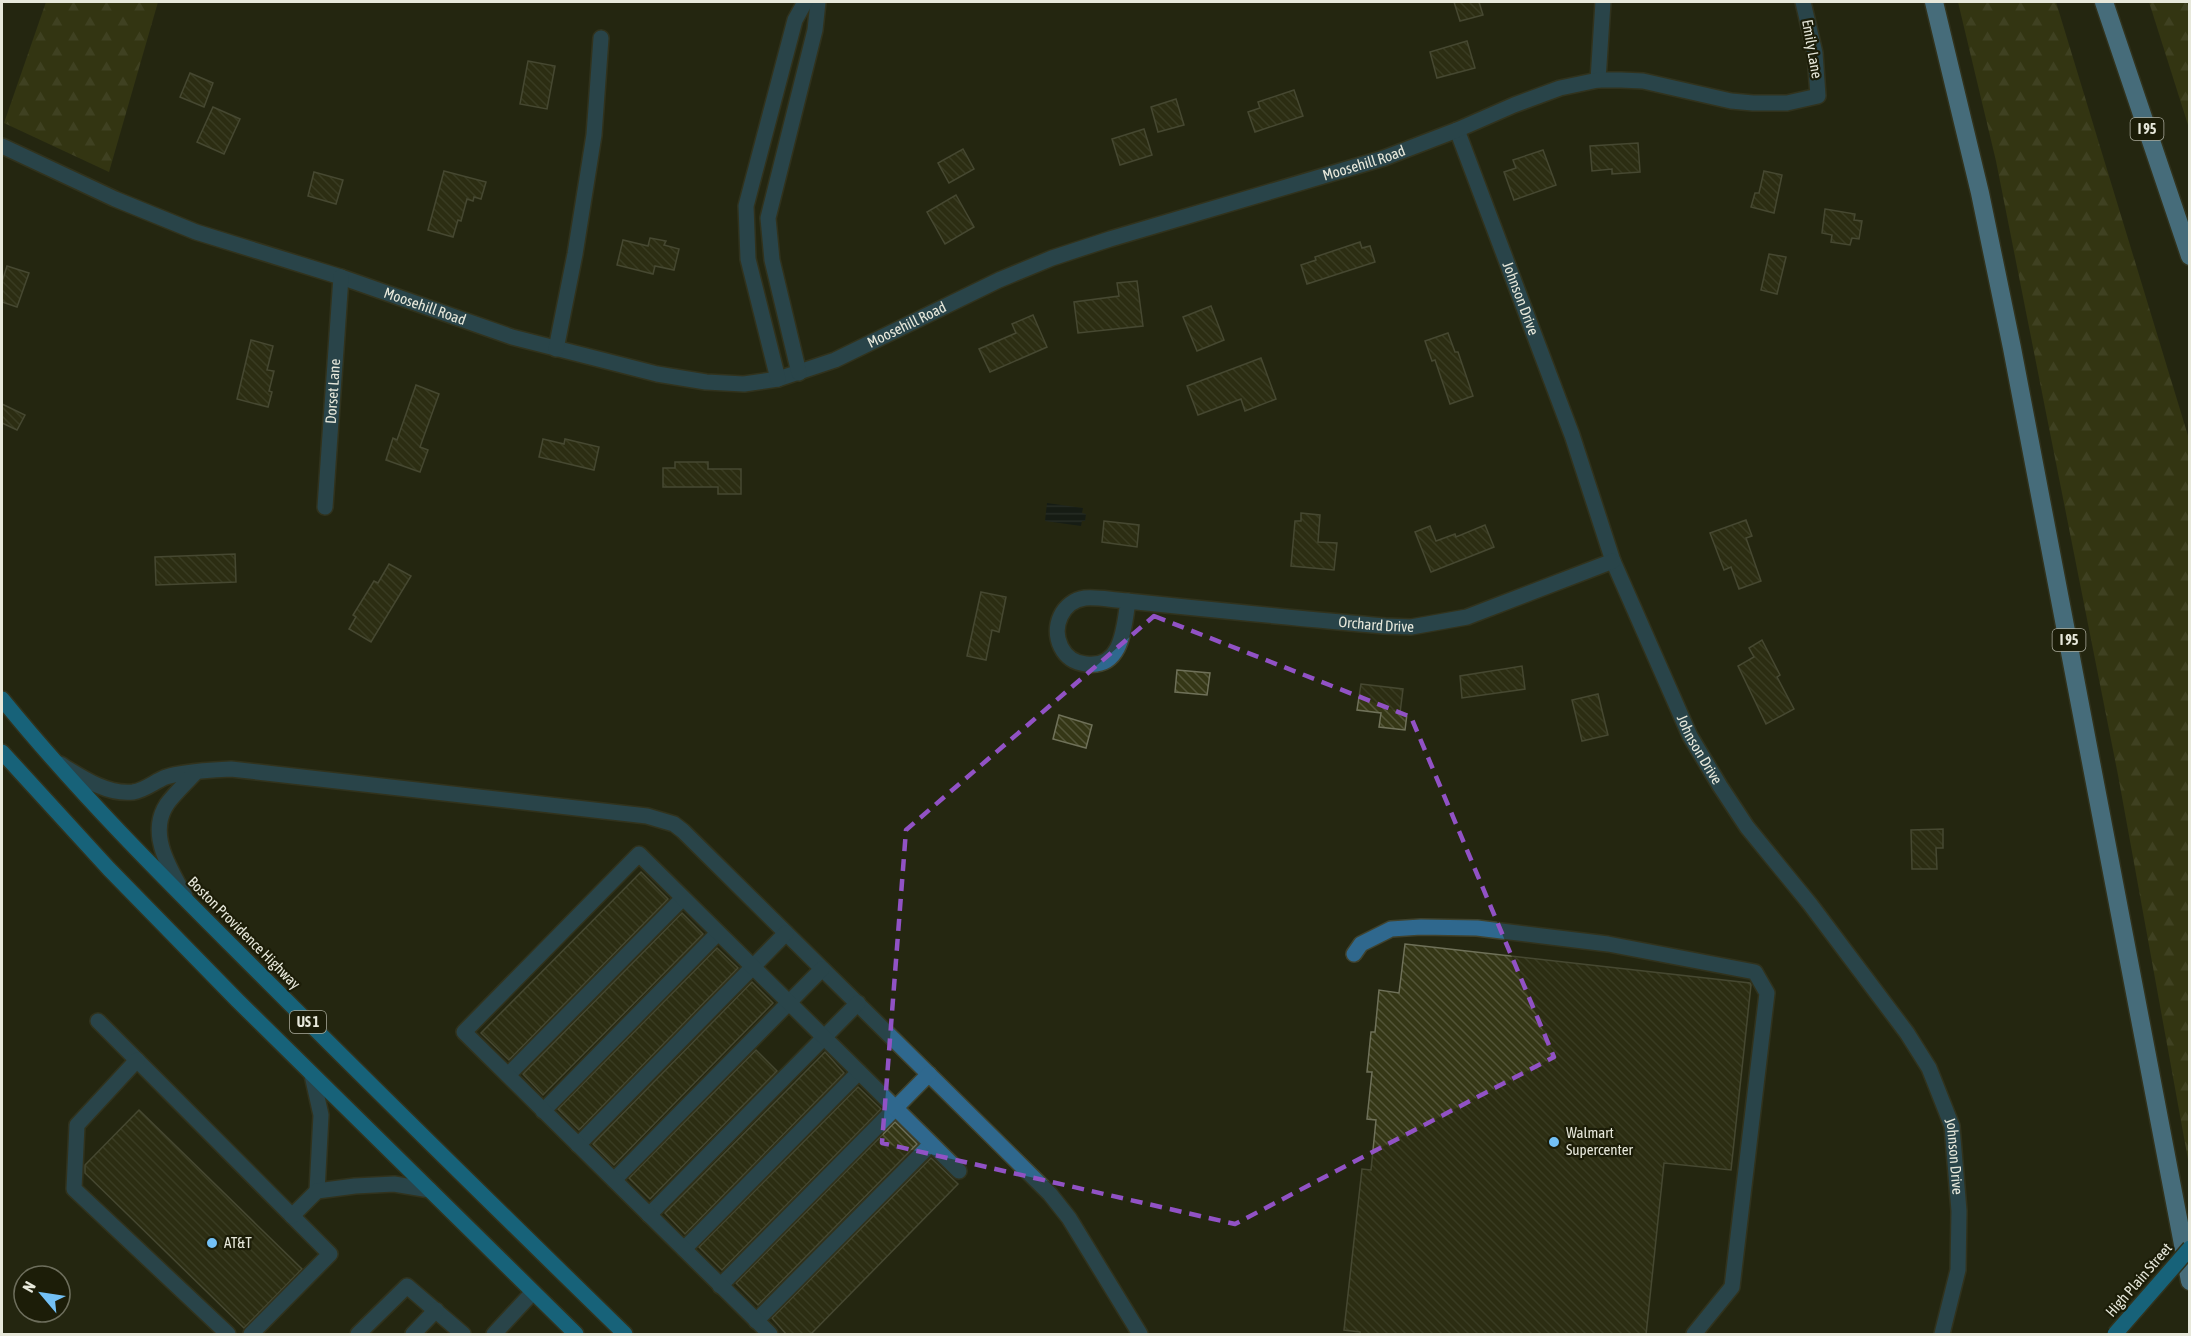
<svg xmlns="http://www.w3.org/2000/svg" width="2191" height="1336" viewBox="0 0 2191 1336" font-family="'Asap Condensed',sans-serif">
  <style>
    .forest { fill: url(#forest-firs) }
    .water { fill: url(#water-rules) }
    .building { fill: url(#building-back-hatch); stroke: #6f7159; stroke-width: 1.5 }
    .lines { fill: none; stroke-linecap: round; stroke-linejoin: round }
    .minor-casing { stroke: #40422d; stroke-width: 18 }
    .major-casing { stroke: #40422d; stroke-width: 18 }
    .highway-casing { stroke: #40422d; stroke-width: 21 }
    .minor { stroke: #2f688e; stroke-width: 15 }
    .major { stroke: #07abf9; stroke-width: 15 }
    .highway { stroke: #70c2fa; stroke-width: 18 }
    .major-bridge-casing { stroke: #40422d; stroke-width: 18; stroke-linecap: butt }
    .major-bridge { stroke: #07abf9; stroke-width: 15 }
    .marked { fill: none; stroke: #9152c5; stroke-width: 4.5; stroke-dasharray: 12 8; stroke-linejoin: round }
    .poi-dot { fill: #73c1f6; stroke: #1c1d08; stroke-width: 2 }
    .labels { text-anchor: middle; stroke-width: 4.5; stroke-linejoin: round; paint-order: stroke }
    .shield { fill: #1c1d08; stroke: #aaab9c; stroke-width: 1.5 }
    .shield-label { font-size: 14px; font-weight: bold; fill: #e7e8db }
    .street-label { font-size: 15px; fill: #e7e8db; stroke: #1c1d08 }
    .poi-label { font-size: 15px; fill: #e7e8db; stroke: #1c1d08; text-anchor: start }
  </style>
  <defs>
    <pattern id="forest-firs" width="22" height="20" patternUnits="userSpaceOnUse" patternTransform="scale(1.5)"><rect width="22" height="20" fill="#454815"/><path d="M5 1l3.5 6h-7zM16 11l3.5 6h-7z" fill="#606236"/></pattern>
    <pattern id="water-rules" width="6" height="5" patternUnits="userSpaceOnUse" patternTransform="scale(1.5)"><rect width="6" height="5" fill="#05111a"/><path d="M0 2.5h6" fill="none" stroke="#29343b"/></pattern>
    <pattern id="building-back-hatch" width="6" height="6" patternUnits="userSpaceOnUse" patternTransform="scale(1.5)"><rect width="6" height="6" fill="#353716"/><path d="M-1 5l2 2M0 0l6 6M5-1l2 2" fill="none" stroke="#525437"/></pattern>
  </defs>
  <rect width="100%" height="100%" fill="#252711"/>
  <g class="forest">
    <polygon points="46,2 158,2 109,172 4,123"/>
    <polygon points="1958,2 2056,2 2189,439 2189,1165 2118,775 1996,161"/>
    <polygon points="2149,2 2189,2 2189,128"/>
  </g>
  <polygon class="water" points="1047,503 1083,508 1082,513 1086,514 1085,521 1082,521 1081,526 1045,521"/>
  <g class="building">
    <polygon points="1454,2 1479,2 1483,15 1460,21"/>
    <polygon points="1467,41 1475,68 1437,78 1430,52"/>
    <polygon points="528,61 555,66 547,109 520,104"/>
    <polygon points="190,73 213,83 204,107 180,97"/>
    <polygon points="1294,90 1303,116 1255,132 1248,112 1260,108 1258,102"/>
    <polygon points="1176,99 1184,125 1158,132 1151,107"/>
    <polygon points="213,107 240,119 224,154 197,142"/>
    <polygon points="1144,129 1152,155 1120,165 1112,139"/>
    <polygon points="1638,143 1640,172 1612,174 1612,169 1592,171 1590,146"/>
    <polygon points="963,149 974,169 949,183 938,163"/>
    <polygon points="1543,150 1556,185 1514,200 1504,172 1516,168 1513,160"/>
    <polygon points="444,171 486,182 481,199 474,197 473,201 467,199 461,221 458,220 453,237 428,230"/>
    <polygon points="1764,171 1782,175 1774,213 1751,207 1755,193 1759,193"/>
    <polygon points="314,172 343,180 336,204 308,196"/>
    <polygon points="956,195 974,227 945,244 927,212"/>
    <polygon points="1825,209 1855,214 1854,220 1862,221 1859,239 1852,238 1850,245 1831,242 1832,235 1822,233"/>
    <polygon points="650,238 666,241 664,245 679,249 674,270 655,266 653,274 617,265 623,240 648,246"/>
    <polygon points="1360,242 1362,248 1370,246 1375,262 1307,284 1301,265 1316,260 1315,257"/>
    <polygon points="1769,254 1786,257 1777,294 1761,290"/>
    <polygon points="7,266 29,273 17,307 2,302 2,282"/>
    <polygon points="1137,281 1143,326 1078,333 1074,302 1119,296 1117,283"/>
    <polygon points="1211,306 1224,340 1197,351 1183,317"/>
    <polygon points="1033,315 1047,347 990,372 979,349 1016,333 1012,324"/>
    <polygon points="1448,333 1455,352 1458,352 1473,396 1450,404 1435,360 1432,361 1425,341"/>
    <polygon points="251,340 273,346 267,370 274,371 269,391 272,392 268,407 237,399"/>
    <polygon points="1261,358 1276,399 1245,411 1241,399 1198,415 1187,386"/>
    <polygon points="416,385 439,394 420,447 428,450 420,472 386,460 393,438 397,440"/>
    <polygon points="2,404 25,415 17,430 2,423"/>
    <polygon points="543,439 564,444 565,439 599,447 594,470 539,457"/>
    <polygon points="675,462 708,462 708,469 741,469 741,494 718,494 718,487 663,487 663,468 675,468"/>
    <polygon points="1301,513 1320,515 1318,542 1337,543 1334,570 1291,566 1295,521 1301,521"/>
    <polygon points="1746,520 1752,536 1746,538 1761,581 1739,589 1731,567 1724,570 1710,533"/>
    <polygon points="1104,521 1139,525 1137,547 1102,542"/>
    <polygon points="1485,525 1494,547 1431,572 1415,532 1430,526 1436,541 1455,534 1456,537"/>
    <polygon points="235,554 236,582 156,585 155,557"/>
    <polygon points="389,564 411,576 371,642 349,629 356,617 353,615 374,581 378,583"/>
    <polygon points="981,592 1006,597 999,632 992,630 986,660 967,656"/>
    <polygon points="1762,640 1780,675 1777,677 1794,709 1766,724 1738,666 1754,657 1749,648"/>
    <polygon points="1522,666 1525,689 1462,698 1460,676"/>
    <polygon points="1177,670 1210,673 1207,695 1175,692"/>
    <polygon points="1361,684 1403,689 1400,713 1407,714 1405,730 1379,727 1381,713 1357,710"/>
    <polygon points="1598,694 1608,735 1582,741 1572,700"/>
    <polygon points="1059,715 1092,725 1086,748 1053,739"/>
    <polygon points="1943,829 1943,848 1936,848 1937,869 1912,869 1911,830"/>
    <polygon points="641,872 668,899 509,1060 481,1033"/>
    <polygon points="682,913 703,934 543,1095 523,1074"/>
    <polygon points="1405,944 1750,983 1751,985 1731,1170 1664,1163 1646,1335 1360,1335 1360,1332 1344,1330 1362,1169 1371,1170 1376,1120 1367,1119 1372,1072 1367,1072 1371,1032 1375,1032 1379,990 1399,993"/>
    <polygon points="717,948 738,968 579,1130 558,1109"/>
    <polygon points="752,982 773,1003 614,1165 593,1144"/>
    <polygon points="756,1050 777,1071 650,1199 629,1178"/>
    <polygon points="825,1052 844,1073 685,1234 665,1213"/>
    <polygon points="858,1087 881,1109 722,1270 699,1247"/>
    <polygon points="139,1110 302,1269 244,1328 85,1173 85,1165"/>
    <polygon points="895,1122 917,1144 758,1305 736,1283"/>
    <polygon points="931,1158 958,1184 810,1335 787,1335 772,1318"/>
  </g>
  <g class="lines">
    <g class="minor-casing">
      <g id="minor">
        <polyline points="1598,80 1603,2"/>
        <path id="s1" d="M1457,130l115,305 41,126 77,175 30,50 27,41 63,77 97,129 22,35 23,58 7,85 -1,59 -16,64"/>
        <path id="s2" d="M2,146l113,53 81,33 145,45 171,60 145,37 49,8 38,2 34,-5 57,-19 164,-80 53,-22 58,-19 274,-81 73,-28 57,-25 46,-17 38,-8h23l22,1 88,20 22,2h34l31,-7 -3,-43 -12,-51"/>
        <polyline points="556,349 575,254 594,135 601,38"/>
        <polyline points="799,373 772,260 768,218 815,30 818,2"/>
        <polyline points="778,379 748,259 746,206 795,20 805,2"/>
        <path id="s3" d="M325,507l16,-230"/>
        <path id="s4" d="M1128,601c-4,25 -5,68 -42,63 -11,-1 -20,-7 -25,-17 -10,-20 1,-46 24,-49 10,-1 22,1 32,2 19,2 39,4 59,6 69,7 139,14 209,20l26,1 56,-10 146,-56"/>
        <path d="M60,764c21,13 47,31 73,28 13,-2 22,-11 33,-15 18,-6 46,-7 65,-8l416,47 27,8 9,7 367,363 19,24 71,116"/>
        <path d="M185,896c-15,-27 -38,-62 -18,-92 8,-11 19,-21 28,-31"/>
        <polyline points="1354,954 1361,944 1391,929 1421,927 1477,928 1608,944 1755,972 1767,993 1732,1287 1694,1334"/>
        <polyline points="98,1021 330,1254 251,1334"/>
        <polyline points="137,1060 77,1125 74,1189 228,1334"/>
        <polyline points="312,1075 321,1115 317,1191"/>
        <polyline points="508,1075 683,898"/>
        <polyline points="543,1111 718,933"/>
        <polyline points="578,1145 786,933"/>
        <polyline points="614,1180 822,969"/>
        <polyline points="649,1215 858,1003"/>
        <polyline points="292,1216 317,1191 355,1186 394,1184 430,1190"/>
        <polyline points="684,1249 859,1072"/>
        <polyline points="720,1286 929,1074"/>
        <polyline points="756,1321 931,1144"/>
        <polyline points="358,1334 407,1286 463,1334"/>
        <polyline points="413,1334 436,1310"/>
        <polyline points="494,1334 533,1292"/>
        <polyline points="770,1334 464,1032 639,854 959,1171"/>
      </g>
    </g>
    <g class="major-casing">
      <g id="major">
        <path d="M2,699c82,101 175,192 267,284 118,118 237,235 356,351"/>
        <polyline points="2,752 109,869 237,1000 576,1334"/>
      </g>
    </g>
    <g class="highway-casing">
      <g id="highway">
        <polyline points="1934,2 1980,193 2012,348 2190,1281"/>
        <polyline points="2104,2 2190,256"/>
      </g>
    </g>
    <use href="#minor" class="minor"/>
    <use href="#major" class="major"/>
    <use href="#highway" class="highway"/>
    <g class="major-bridge-casing">
      <polyline id="major-bridge" points="2115,1334 2190,1248"/>
    </g>
    <use href="#major-bridge" class="major-bridge"/>
  </g>
  <path d="M0 0H2191V1336H0ZM1154,616l257,101 143,340 -319,167 -353,-81 24,-313z" fill="#252711" fill-opacity=".55" fill-rule="evenodd"/>
  <path class="marked" d="M1154,616l257,101 143,340 -319,167 -353,-81 24,-313z"/>
  <g class="poi-dot">
    <circle cx="1554" cy="1142" r="6"/>
    <circle cx="212" cy="1243" r="6"/>
  </g>
  <g class="labels">
    <g class="shield">
      <rect x="2130.5" y="118" width="33" height="22" rx="4.5"/>
      <rect x="2052.5" y="629" width="33" height="22" rx="4.5"/>
      <rect x="290" y="1011" width="36" height="22" rx="4.5"/>
    </g>
    <g class="shield-label">
      <text x="2147" y="134">I 95</text>
      <text x="2069" y="645">I 95</text>
      <text x="308" y="1027">US 1</text>
    </g>
    <g class="street-label">
      <text transform="translate(1812 49) rotate(80)" y="5">Emily Lane</text>
      <text dy="5" stroke="none"><textPath href="#s2" startOffset="1443">Moosehill Road</textPath></text>
      <text dy="5" stroke="none"><textPath href="#s1" startOffset="180">Johnson Drive</textPath></text>
      <text dy="5" stroke="none"><textPath href="#s2" startOffset="453">Moosehill Road</textPath></text>
      <text dy="5" stroke="none"><textPath href="#s2" startOffset="957">Moosehill Road</textPath></text>
      <text dy="5" stroke="none"><textPath href="#s3" startOffset="116">Dorset Lane</textPath></text>
      <text dy="5" stroke="none"><textPath href="#s4" startOffset="474">Orchard Drive</textPath></text>
      <text dy="5" stroke="none"><textPath href="#s1" startOffset="666">Johnson Drive</textPath></text>
      <text transform="translate(244 933) rotate(45)" y="5">Boston Providence Highway</text>
      <text dy="5" stroke="none"><textPath href="#s1" startOffset="1152">Johnson Drive</textPath></text>
      <text transform="translate(2139 1280) rotate(-49)" y="5">High Plain Street</text>
    </g>
    <g class="poi-label">
      <text x="1566" y="1138">Walmart<tspan x="1566" dy="17">Supercenter</tspan></text>
      <text x="224" y="1248">AT&amp;T</text>
    </g>
  </g>
  <rect width="2191" height="1336" fill="none" stroke="#e7e8db" stroke-width="6"/>
  <g transform="translate(42 1294) rotate(299)"><circle r="28" fill="#1c1d08" stroke="#6d6e5c" stroke-width="1.5"/>
  <path d="M0-4.5L10 22L0 15L-10 22Z" fill="#73c1f6"/>
  <text y="-9" font-size="16" font-weight="bold" text-anchor="middle" fill="#e7e8db">N</text>
  </g>
</svg>
